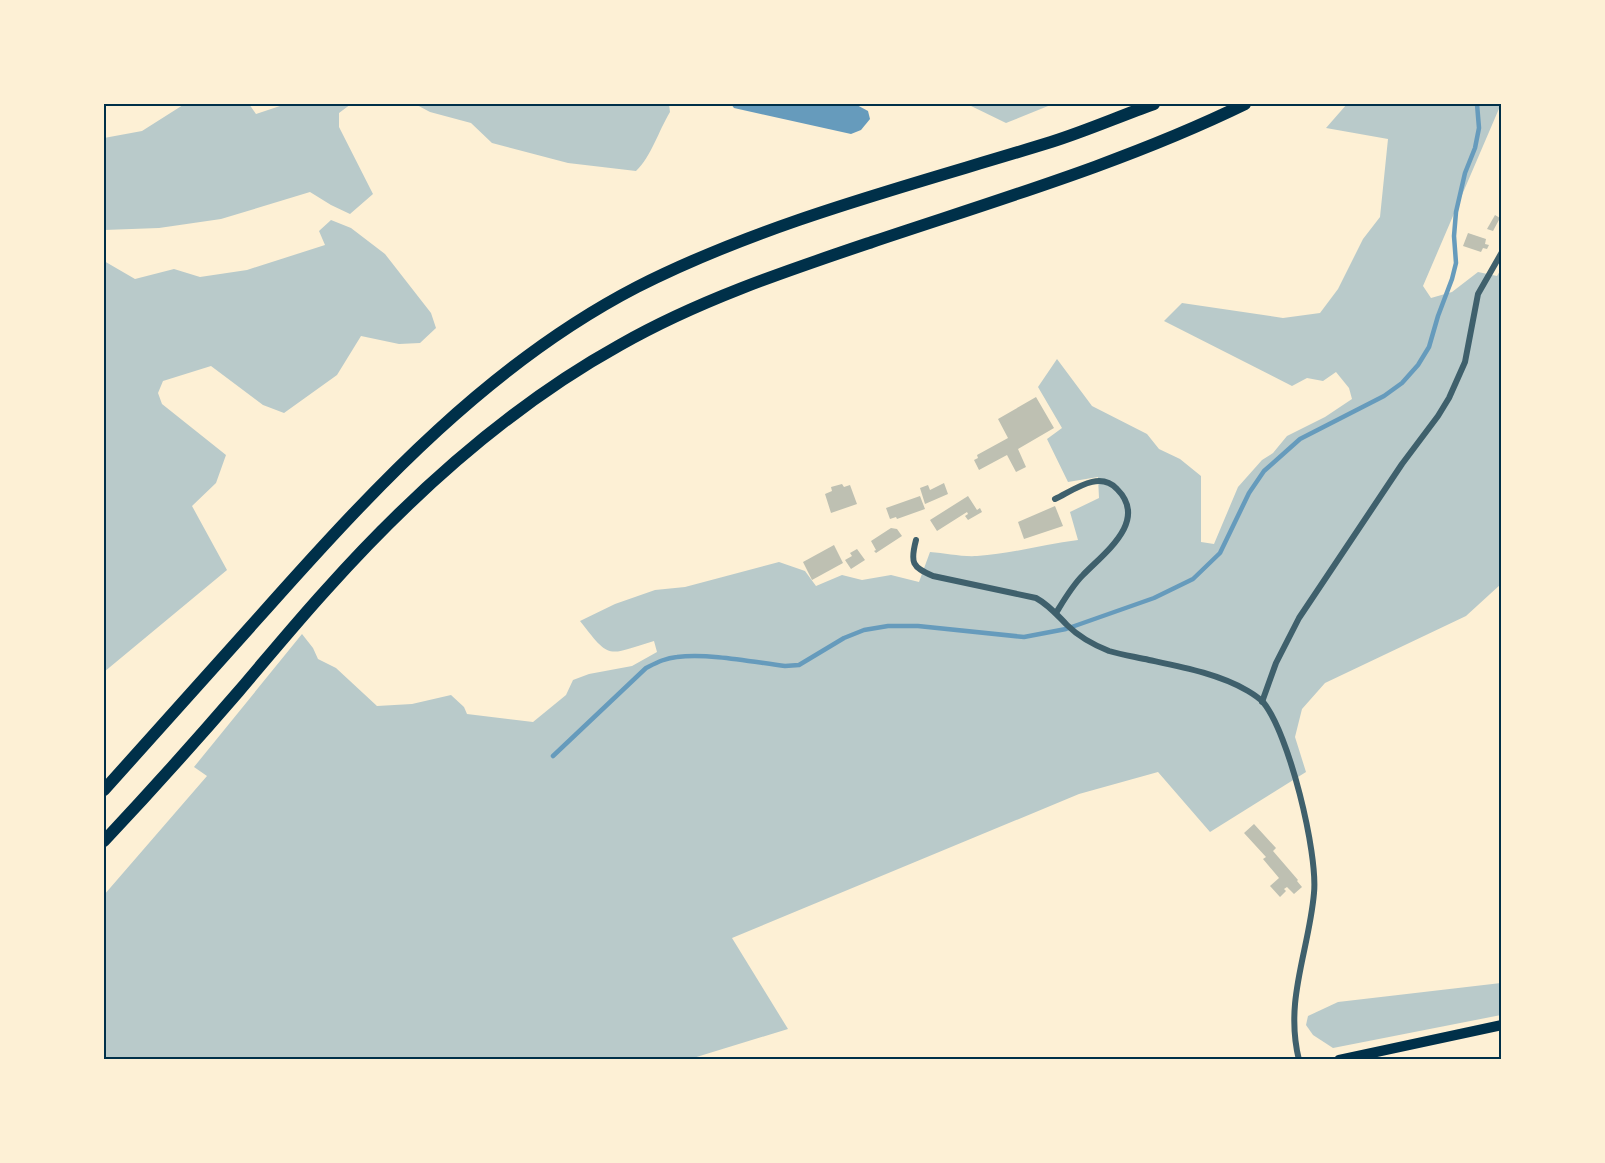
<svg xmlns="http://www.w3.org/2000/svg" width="1605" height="1163" viewBox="0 0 1605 1163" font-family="Helvetica,sans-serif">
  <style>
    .green { fill: #b9caca }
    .water { fill: #669bbc }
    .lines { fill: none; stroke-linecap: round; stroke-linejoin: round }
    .stream { stroke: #669bbc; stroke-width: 4.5 }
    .building { fill: #bec0b2 }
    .minor { stroke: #3f606c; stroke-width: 6 }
    .secondary { stroke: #003049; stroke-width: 10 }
    .trunk { stroke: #003049; stroke-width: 12 }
    .neatline { fill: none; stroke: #003049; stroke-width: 2 }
  </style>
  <rect width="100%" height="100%" fill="#fdf0d5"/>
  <g class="green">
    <polygon points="192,104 249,104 256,114 286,104 351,104 339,113 339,127 373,194 350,214 331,205 310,192 221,219 159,228 104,230 104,138 142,131 183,105"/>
    <path d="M415,104h254l1,8c-11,18 -19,45 -34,59l-68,-8 -76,-20 -21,-20 -41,-11z"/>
    <polygon points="967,104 1053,104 1006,123"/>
    <path d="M1347,104h154l-78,182 8,12 21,-6 26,-20 19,4 4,-7v315l-35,32 -141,67 -23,26 -7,28 11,35 -96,60 -52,-60 -79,22 -347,144 56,91 -98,30h-176l1,-3 -2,4h-409v-165l103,-119 -13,-9 108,-133 11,14 5,11 18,9 41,38 35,-2 39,-9 13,12 3,7 66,8 33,-27 7,-15 16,-6 43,-8 25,-14 -3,-11c-47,14 -43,20 -74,-20l35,-17 40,-14 30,-3 94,-25 26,9 11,15 26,-11 20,5 29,-5 28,7 11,-30c15,1 32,5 47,4 34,-2 67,-12 101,-16l-8,-28 29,-14 -1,-21 -30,5 -21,-43 15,-11 -24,-41 19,-28 35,47 55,28 12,15 21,10 21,17v66l13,2 24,-57 24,-27 11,-7 14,-17 38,-19 27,-18 -3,-11 -13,-16 -13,9 -16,-3 -15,8 -128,-65 18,-18 101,15 37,-5 18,-24 25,-50 17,-22 8,-78 -62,-11z"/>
    <polygon points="331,220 351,228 385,254 431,313 436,328 420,343 399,344 361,336 337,375 284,413 263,405 211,366 163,381 158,393 162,404 226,455 216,483 192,506 227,570 104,672 104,261 135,279 174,269 200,277 247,270 325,245 319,231"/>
    <polygon points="1501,983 1501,1015 1333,1048 1313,1035 1306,1025 1308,1016 1338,1002"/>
  </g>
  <polygon class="water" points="731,104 855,104 868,111 870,119 861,130 851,134 734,108"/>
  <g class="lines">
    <path class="stream" d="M553,756l93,-88c10,-5 19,-10 31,-11 32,-4 76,5 108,9l14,-1 45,-27 20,-8 24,-4h30l106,11 42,-8 88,-31 39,-19 27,-26 29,-60 15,-22 36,-32 84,-43 18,-13 16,-18 11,-18 9,-31 14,-37 4,-16 -2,-27 2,-24 9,-39 10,-25 4,-20 -2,-24"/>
  </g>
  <g class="building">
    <polygon points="1495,215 1500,218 1493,231 1487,229"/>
    <polygon points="1468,233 1486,239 1485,244 1489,245 1487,249 1483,248 1481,252 1463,246"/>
    <polygon points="1036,397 1054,428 1018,449 1026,467 1016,472 1007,455 979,470 974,460 978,458 977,455 1008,438 998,419"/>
    <polygon points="944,483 948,494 925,504 920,488 928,485 930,490"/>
    <polygon points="842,484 844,487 850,485 857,504 831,513 825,494 832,491 831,487"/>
    <polygon points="920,496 925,509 897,519 896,517 890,519 886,508"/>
    <polygon points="968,496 977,510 980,508 982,512 968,520 965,516 968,514 967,512 937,531 930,520"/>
    <polygon points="1055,506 1063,526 1024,539 1018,522"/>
    <polygon points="891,528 897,529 902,536 876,553 874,551 876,550 871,541"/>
    <polygon points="834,545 843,563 812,580 803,562"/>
    <polygon points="857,549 865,560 851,569 845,560 852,556 850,553"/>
    <polygon points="1254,824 1276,848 1273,851 1298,880 1297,881 1302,887 1294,894 1287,887 1284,889 1286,891 1280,897 1270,886 1279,878 1263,859 1266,857 1244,833"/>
  </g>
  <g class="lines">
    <g class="minor">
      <path d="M1055,499c19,-9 44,-29 62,-10 32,32 -13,64 -34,86 -11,11 -19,25 -27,38"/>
      <path d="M916,540c-6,23 -4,27 17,36l103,22c13,7 21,17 31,27 12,12 27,20 42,26 13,4 27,6 40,9 33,7 70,14 99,31 5,3 11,7 15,11 26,31 55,151 51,191 -5,58 -30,107 -15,167"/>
      <polyline points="1262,702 1276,663 1299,618 1402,464 1438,416 1449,398 1465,362 1478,294 1502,252"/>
    </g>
    <polyline class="secondary" points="1339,1060 1502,1025"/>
    <g class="trunk">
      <path d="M104,790c54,-60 109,-121 164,-183 108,-121 222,-244 369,-320 130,-66 275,-102 414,-145 35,-11 69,-26 103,-38"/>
      <path d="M104,841c46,-49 91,-99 135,-150 29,-34 57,-68 87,-101 85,-95 182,-183 294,-245 79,-45 166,-74 252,-103 125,-42 254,-80 373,-138"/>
    </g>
  </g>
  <rect width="1605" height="1163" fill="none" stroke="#fdf0d5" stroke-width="210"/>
  <rect x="105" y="105" width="1395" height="953" class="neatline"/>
</svg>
